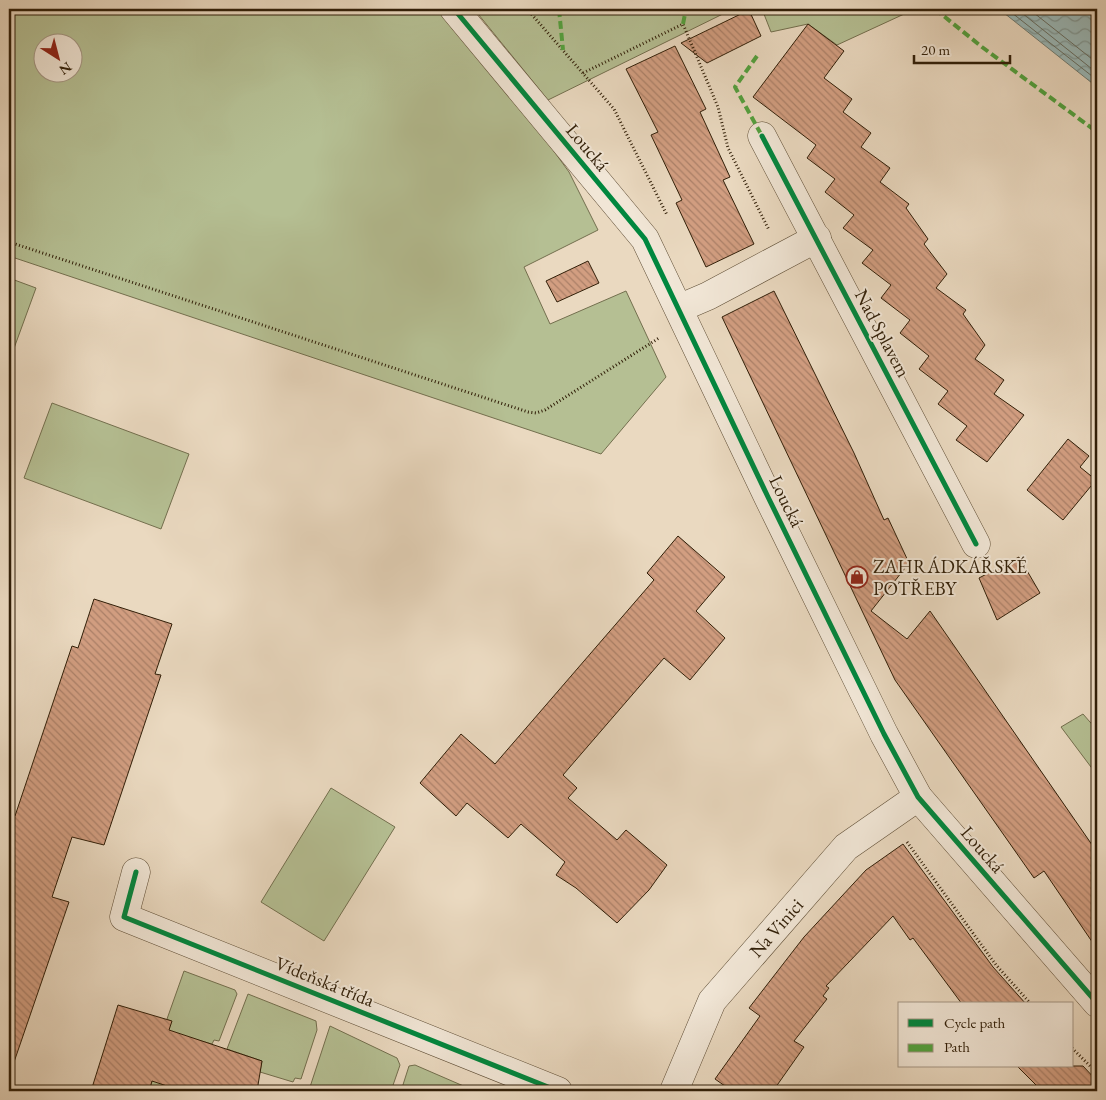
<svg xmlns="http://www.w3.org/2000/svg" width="1106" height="1100" viewBox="0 0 1106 1100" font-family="'EB Garamond',serif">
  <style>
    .green { fill: #b5bf93; stroke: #736f4e; fill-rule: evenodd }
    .water { fill: url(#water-waves); stroke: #707b72 }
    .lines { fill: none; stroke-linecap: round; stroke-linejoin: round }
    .shore { stroke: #666c60; stroke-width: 1 }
    .building { fill: url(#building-back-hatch); stroke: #311f08 }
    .minor-casing { stroke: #5f4e36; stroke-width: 29 }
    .path { stroke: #311f08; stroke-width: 3; stroke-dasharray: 1 2.5; stroke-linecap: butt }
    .minor { stroke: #f1e6d6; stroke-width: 28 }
    .quiet { stroke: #52a23e; stroke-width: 4; stroke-dasharray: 8 4; stroke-linecap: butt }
    .cycleway-casing { stroke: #f1e6d6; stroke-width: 8 }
    .cycleway { stroke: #00873e; stroke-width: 5 }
    .labels { text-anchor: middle; stroke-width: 4; stroke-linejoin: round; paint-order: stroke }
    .street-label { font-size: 19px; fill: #311f08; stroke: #f1e6d6 }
    .poi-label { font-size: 19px; fill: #311f08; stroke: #f1e6d6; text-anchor: start }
  </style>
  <defs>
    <pattern id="water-waves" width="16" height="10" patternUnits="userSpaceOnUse" patternTransform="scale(1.25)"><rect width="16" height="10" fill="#9ab9b9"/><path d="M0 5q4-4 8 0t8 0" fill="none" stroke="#7e9694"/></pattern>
    <pattern id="building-back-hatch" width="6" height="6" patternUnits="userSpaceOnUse" patternTransform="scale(1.25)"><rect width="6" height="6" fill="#d29e81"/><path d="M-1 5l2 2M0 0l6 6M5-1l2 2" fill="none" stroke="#ab8068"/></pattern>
  </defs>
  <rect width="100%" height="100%" fill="#ead9c0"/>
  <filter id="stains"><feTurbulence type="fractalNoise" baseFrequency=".004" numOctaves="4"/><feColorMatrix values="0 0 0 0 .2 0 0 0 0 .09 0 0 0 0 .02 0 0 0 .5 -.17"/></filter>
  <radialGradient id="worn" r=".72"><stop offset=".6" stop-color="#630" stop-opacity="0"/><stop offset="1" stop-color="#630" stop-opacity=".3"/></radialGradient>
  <g class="green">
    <path d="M9,9h427l104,123 29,40 29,58 -74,37 26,57 76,-33 40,86 -65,77 -592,-198zM42,42h30v30h-30z"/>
    <polygon points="474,9 733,9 548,100"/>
    <polygon points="762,9 915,9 837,45 808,24 771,32"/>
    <polygon points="9,278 36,288 9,362"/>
    <polygon points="52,403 189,454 161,529 24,478"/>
    <polygon points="1083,714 1097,730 1097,775 1061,727"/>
    <polygon points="331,788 395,827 324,941 261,902"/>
    <polygon points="184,971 235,990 237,994 219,1041 214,1040 212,1044 176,1034 161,1084 167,1086 165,1091 149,1091 171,1022 167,1019"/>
    <polygon points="248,994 316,1021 317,1030 301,1079 295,1078 293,1082 260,1072 262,1061 227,1049"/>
    <polygon points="330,1026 397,1058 400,1065 391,1091 320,1091 310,1087"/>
    <polygon points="415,1065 475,1091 401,1091 409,1066"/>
  </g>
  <polygon class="water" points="999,9 1097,9 1097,87"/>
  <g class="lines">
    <g class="shore">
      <polyline points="1007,9 1097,80"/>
      <polyline points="1017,9 1097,73"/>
      <polyline points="1029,9 1097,63"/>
    </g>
  </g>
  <g class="building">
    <polygon points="749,10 761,36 707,63 681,43"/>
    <polygon points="808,24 844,51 824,78 852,99 843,112 871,133 861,147 890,168 880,182 909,204 906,208 928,239 924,244 947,274 936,288 966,310 963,314 985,345 975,359 1004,380 994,394 1024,415 987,462 956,440 967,426 938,404 948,391 919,369 929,356 900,333 910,320 881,298 891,285 862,263 873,250 843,228 854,215 825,192 835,179 807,158 816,145 753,97"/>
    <polygon points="675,46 706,109 700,112 730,177 723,180 754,244 706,267 676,203 682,200 651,135 658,132 626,69"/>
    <polygon points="588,261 599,283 557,302 546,281"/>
    <polygon points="774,291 854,453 884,520 888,518 909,563 871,611 907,639 930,611 1097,852 1097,949 1044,871 1034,878 895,680 722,317"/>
    <polygon points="1068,439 1089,456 1080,467 1096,480 1063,520 1027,490"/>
    <polygon points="678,536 725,577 696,611 725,638 690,680 664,658 563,775 577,788 568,798 617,840 626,830 667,865 649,890 617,923 576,888 556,875 565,862 521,824 508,838 467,803 456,816 420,783 461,734 495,764 654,580 647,573"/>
    <polygon points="1019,557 1040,593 997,620 979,578"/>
    <polygon points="94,599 172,624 155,674 161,675 104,845 72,837 52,897 69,902 13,1065 9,1064 9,814 15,816 72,646 78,648"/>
    <polygon points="903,844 993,967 1026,1004 962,1004 913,938 910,940 893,916 826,986 829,988 823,996 827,999 794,1041 804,1047 773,1091 732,1091 715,1079 760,1016 749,1008 804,937 866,870"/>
    <polygon points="118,1005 172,1021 169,1030 262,1061 257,1091 182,1091 152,1081 149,1091 91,1091"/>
    <polygon points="1017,1066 1083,1066 1097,1081 1097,1091 1042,1091"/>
  </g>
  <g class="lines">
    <g class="minor-casing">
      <g id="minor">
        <polyline points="454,9 645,239 768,497 884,734 918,797 1097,1003"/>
        <polyline points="762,136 976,544"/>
        <polyline points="680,308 708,296 817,238"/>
        <polyline points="136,872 124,917 558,1091"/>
        <path id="s1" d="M674,1091l38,-90 134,-154 72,-50"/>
      </g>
    </g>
    <g class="path">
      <polyline points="527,9 614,109 667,215"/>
      <polyline points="583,73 683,24 718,107 728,148 769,230"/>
      <polyline points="9,242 528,412 536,413 545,410 659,338"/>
      <polyline points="907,842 996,965 1031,1004"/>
      <polyline points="1072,1048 1097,1073"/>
    </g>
    <use href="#minor" class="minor"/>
    <g class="quiet">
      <polyline points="559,9 563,50"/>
      <polyline points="935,9 982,47 1097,132"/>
      <polyline points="683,24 686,9"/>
      <polyline points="757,56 735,87 762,136"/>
    </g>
    <g class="cycleway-casing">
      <g id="cycleway">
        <polyline points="454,9 645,239 768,497 884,734 918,797 1097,1003"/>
        <polyline points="762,136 976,544"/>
        <polyline points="136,872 124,917 558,1091"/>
      </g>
    </g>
    <use href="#cycleway" class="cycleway"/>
  </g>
  <defs>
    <g id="shop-ring" transform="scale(1.125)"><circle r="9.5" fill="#f1e6d6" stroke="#8f2418" stroke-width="1.5"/><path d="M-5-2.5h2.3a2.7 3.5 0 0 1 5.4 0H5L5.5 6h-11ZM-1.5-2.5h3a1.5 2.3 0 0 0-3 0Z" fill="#8f2418"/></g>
  </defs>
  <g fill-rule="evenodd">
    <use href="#shop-ring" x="857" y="577"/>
  </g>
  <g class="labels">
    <g class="street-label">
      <text transform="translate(588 147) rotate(50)" y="7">Loucká</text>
      <text transform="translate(883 333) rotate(62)" y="7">Nad Splavem</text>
      <text transform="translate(787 501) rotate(64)" y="7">Loucká</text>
      <text transform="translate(983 849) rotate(49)" y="7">Loucká</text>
      <text dy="7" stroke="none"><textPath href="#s1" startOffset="195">Na Vinici</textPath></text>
      <text transform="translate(325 981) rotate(22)" y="7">Vídeňská třída</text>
    </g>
    <g class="poi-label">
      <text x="873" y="573">ZAHRÁDKÁŘSKÉ<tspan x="873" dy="22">POTŘEBY</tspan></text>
    </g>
  </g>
  <rect width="1106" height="1100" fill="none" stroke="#ead9c0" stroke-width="30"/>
  <rect x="10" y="10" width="1086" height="1080" fill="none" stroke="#311f08" stroke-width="2.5"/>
  <rect x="15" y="15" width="1076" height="1070" fill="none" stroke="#311f08"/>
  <rect x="898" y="1002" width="175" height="65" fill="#f1e6d6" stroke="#a49684"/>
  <rect x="908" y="1019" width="25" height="8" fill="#00873e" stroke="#a49684"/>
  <text x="944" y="1028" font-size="15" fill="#311f08">Cycle path</text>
  <rect x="908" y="1044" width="25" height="8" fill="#52a23e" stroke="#a49684"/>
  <text x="944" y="1052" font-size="15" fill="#311f08">Path</text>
  <g transform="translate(58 58) rotate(144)"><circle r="24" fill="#f1e6d6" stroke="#a49684"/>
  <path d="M0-4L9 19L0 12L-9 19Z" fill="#8f2418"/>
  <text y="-8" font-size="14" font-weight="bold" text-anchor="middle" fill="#311f08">N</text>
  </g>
  <path d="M914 55v8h96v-8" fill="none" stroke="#311f08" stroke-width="2.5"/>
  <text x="921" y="55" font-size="15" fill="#311f08" stroke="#f1e6d6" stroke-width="4" paint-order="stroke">20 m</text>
  <rect width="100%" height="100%" filter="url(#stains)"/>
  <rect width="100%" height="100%" fill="url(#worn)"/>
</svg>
